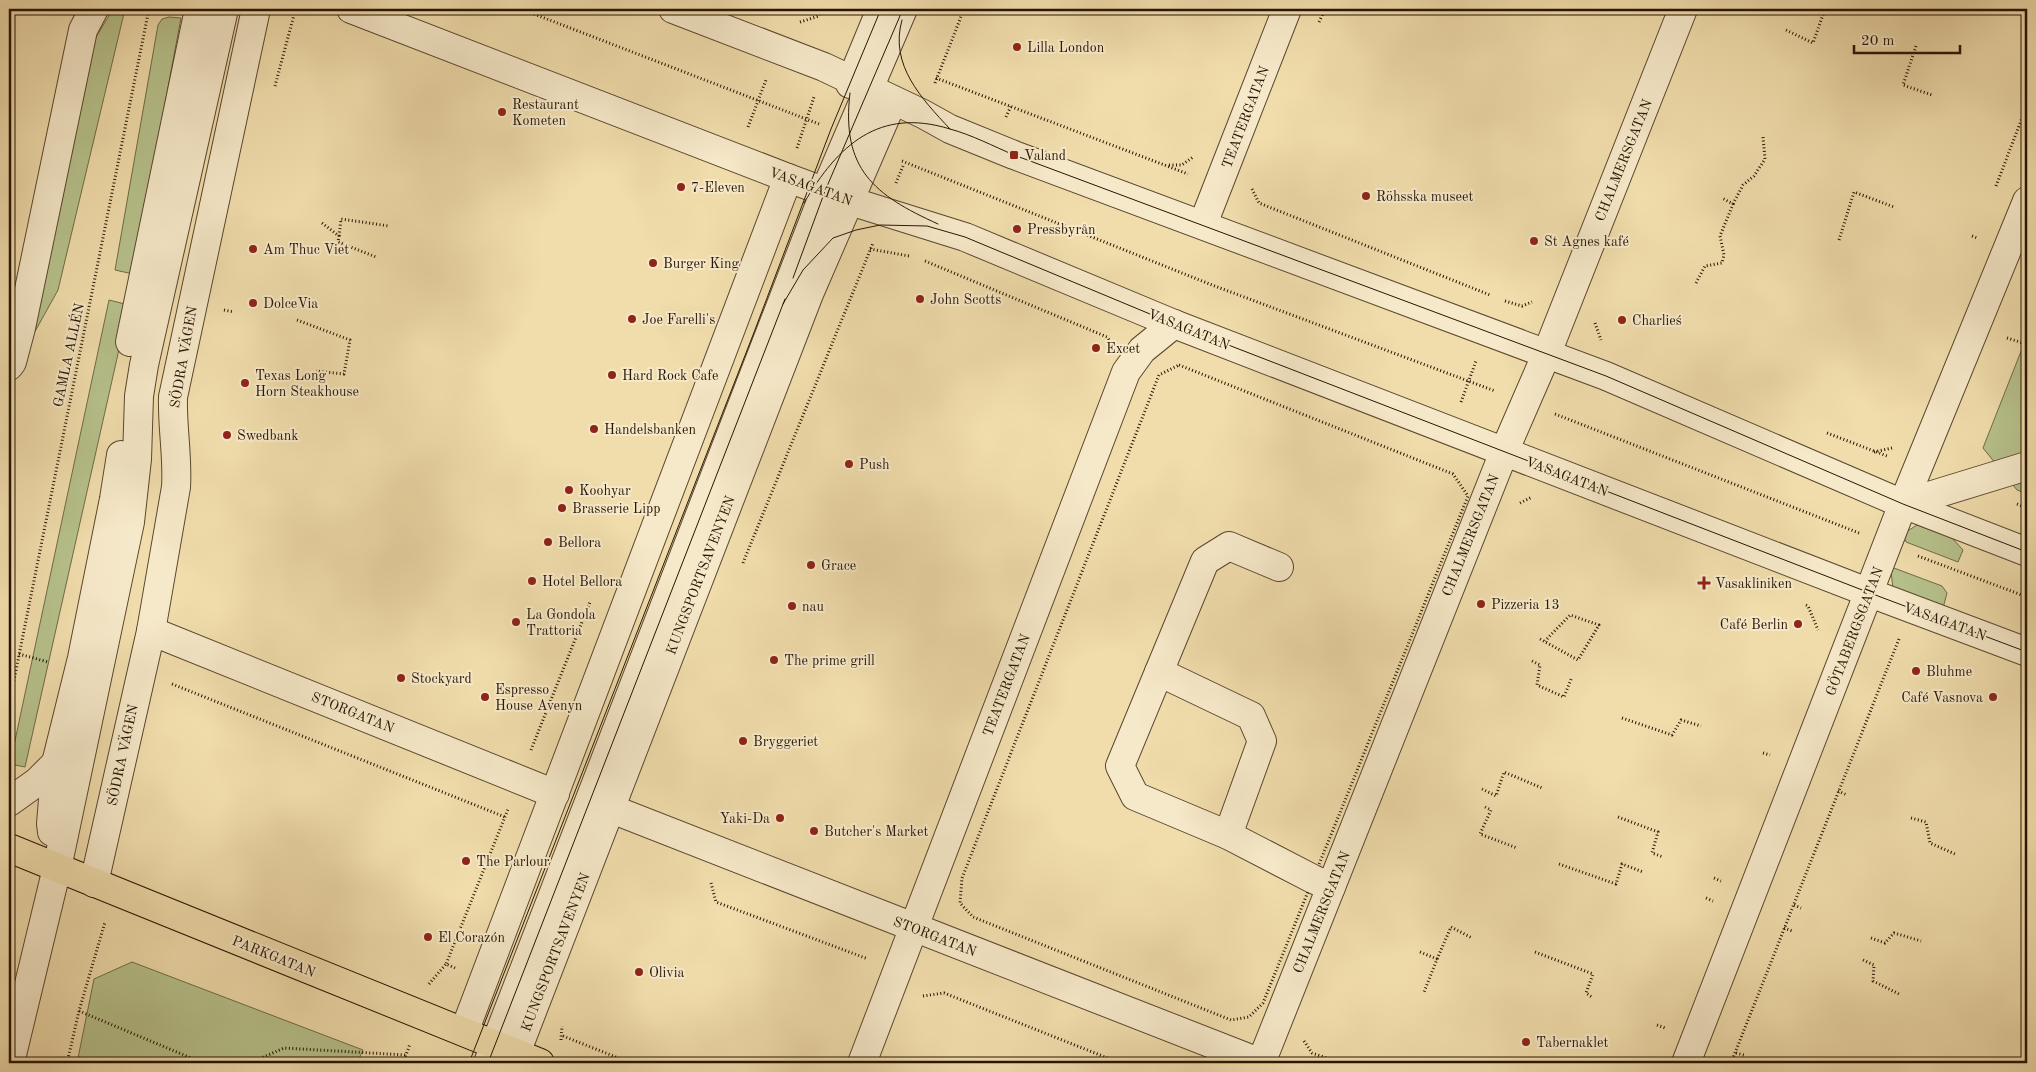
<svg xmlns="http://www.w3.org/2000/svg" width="2036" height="1072" viewBox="0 0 2036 1072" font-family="'Old Standard TT',serif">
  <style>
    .green { fill: #b7c28c; stroke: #6f6b48 }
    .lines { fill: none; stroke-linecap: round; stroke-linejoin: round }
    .minor-casing { stroke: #5a462e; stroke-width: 30 }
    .major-casing { stroke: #271404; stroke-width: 30 }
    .path { stroke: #271404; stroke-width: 3; stroke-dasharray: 1 2.5; stroke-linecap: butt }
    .minor { stroke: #f6e9c9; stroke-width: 28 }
    .major { stroke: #f1ddac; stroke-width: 28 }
    .tram { stroke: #271404; stroke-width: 1 }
    .poi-dot { fill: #8f2418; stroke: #f6e9c9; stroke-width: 2 }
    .labels { text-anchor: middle; stroke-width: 4; stroke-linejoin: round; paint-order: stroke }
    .poi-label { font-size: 14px; fill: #271404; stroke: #f6e9c9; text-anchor: start }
    .street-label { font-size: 14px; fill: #271404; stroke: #f6e9c9 }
  </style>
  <rect width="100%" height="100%" fill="#f1ddac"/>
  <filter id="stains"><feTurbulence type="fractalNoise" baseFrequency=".004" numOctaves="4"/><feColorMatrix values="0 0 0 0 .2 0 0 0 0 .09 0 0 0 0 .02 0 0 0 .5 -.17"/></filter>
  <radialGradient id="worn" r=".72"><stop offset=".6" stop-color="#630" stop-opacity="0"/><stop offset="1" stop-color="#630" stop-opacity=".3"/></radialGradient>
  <g class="green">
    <polygon points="113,9 125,9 58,290 33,335 90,47"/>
    <polygon points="169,17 181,18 133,274 115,270 158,25 162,19"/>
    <polygon points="109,300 129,305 25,767 10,764"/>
    <polygon points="2027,336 2027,494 2017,490 1983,448"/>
    <polygon points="1917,525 1952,538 1963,550 1958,562 1906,542 1904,537 1906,532"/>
    <polygon points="1894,568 1942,586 1947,593 1943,608 1893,589 1891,571"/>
    <polygon points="132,962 363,1050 357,1063 77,1063 94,979"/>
  </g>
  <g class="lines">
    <g class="minor-casing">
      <g id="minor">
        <polyline points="351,9 788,178 850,201 965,237 1174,324 1870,593 2027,652"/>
        <polyline points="673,9 824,67 923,114 950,129 1014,155 1606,376 1903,504 2027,552"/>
        <polyline points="850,84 881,9"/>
        <polyline points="1203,224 1287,9"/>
        <polyline points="130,342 199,9"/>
        <polyline points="9,366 12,362 21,328 83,30 94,9"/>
        <polyline points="1903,504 2027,466"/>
        <polyline points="1279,567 1229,546 1205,561 1120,766 1135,796 1228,835 1313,879 1331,887"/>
        <polyline points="151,631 555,794"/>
        <polyline points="1159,672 1251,716 1262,741 1228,835"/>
        <polyline points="9,802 37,782 56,763"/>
        <polyline points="609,808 1261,1063"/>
        <polyline points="52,832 51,824 56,763 82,658 114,499 121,455"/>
        <path d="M94,883l57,-252 25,-144c2,-30 -4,-60 -3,-90l83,-388"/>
        <polyline points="464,1032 788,178"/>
        <polyline points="516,1053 809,294 893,100"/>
        <polyline points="10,1063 57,868 130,522 137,459 139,396 144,365 224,9"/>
        <polyline points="488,1063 825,191 903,9"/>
        <polyline points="862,1063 1126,372 1142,350 1174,324"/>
        <polyline points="1261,1063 1504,452 1547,353 1683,9"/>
        <polyline points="1686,1063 1903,504 2027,201"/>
      </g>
    </g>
    <g class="major-casing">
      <polyline id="major" points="9,848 540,1063"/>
    </g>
    <g class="path">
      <polyline points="521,9 819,124"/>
      <polyline points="9,22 14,9"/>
      <polyline points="800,22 819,16 822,9"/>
      <polyline points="1319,22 1325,9"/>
      <polyline points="1786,30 1813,43 1825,9"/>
      <polyline points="1916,46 1903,85 1932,95"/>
      <polyline points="936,78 1188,174"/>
      <polyline points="935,83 964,9"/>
      <polyline points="275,86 295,11 299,9"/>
      <polyline points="1006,117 1011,106"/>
      <polyline points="748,127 766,80"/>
      <polyline points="797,148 814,97"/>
      <polyline points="902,161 1212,285 1495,391"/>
      <polyline points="1169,165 1182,165 1193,157"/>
      <polyline points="896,183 903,166"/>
      <polyline points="1996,186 2027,105"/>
      <polyline points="1252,189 1259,203 1490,295"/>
      <polyline points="1733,204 1743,185 1754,176 1765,159 1763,137"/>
      <polyline points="322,223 339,236 338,242 376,257"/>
      <polyline points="339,236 341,219 389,226"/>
      <polyline points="1972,236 1977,238"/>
      <polyline points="1839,240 1854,192 1894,207"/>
      <polyline points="870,249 909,256"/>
      <polyline points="925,261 1107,337 1109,340"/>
      <polyline points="1696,283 1705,266 1722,263 1724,255 1720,236 1733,204 1722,198"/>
      <polyline points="1505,301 1522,306 1532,302"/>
      <polyline points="224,310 234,312"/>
      <polyline points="297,320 350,340 344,374 316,371"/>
      <polyline points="1595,323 1601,340"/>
      <polyline points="2007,338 2023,343 2027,341"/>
      <polygon points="1179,365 1453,474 1468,496 1263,1003 1249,1017 1231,1020 973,917 960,903 962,878 1159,375"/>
      <polyline points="1461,402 1476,361"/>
      <polyline points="1555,414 1859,533"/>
      <polyline points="1827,433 1887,456"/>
      <polyline points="1874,452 1892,448"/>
      <polyline points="1520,503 1532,497"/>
      <polyline points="2017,504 2027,508"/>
      <polyline points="1918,556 2027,597"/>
      <polyline points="743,563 873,243"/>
      <polyline points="1806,605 1808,606 1818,630"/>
      <polyline points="1540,639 1578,660 1599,625 1570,615 1545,641"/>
      <polyline points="19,654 48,662"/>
      <polyline points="1532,661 1540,665 1537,685 1564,697 1572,677"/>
      <polyline points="172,684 505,817"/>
      <polyline points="9,705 149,9"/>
      <polyline points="1622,718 1672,735 1681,720 1701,726"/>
      <polyline points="531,750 590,602"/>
      <polyline points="1763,753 1770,755"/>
      <polyline points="1482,789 1496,796 1504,772 1542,788"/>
      <polyline points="1838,791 1847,795"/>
      <polyline points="1485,807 1491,810 1480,834 1517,848"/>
      <polyline points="1618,817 1658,832 1652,853 1663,857"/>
      <polyline points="1911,818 1926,822 1930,843 1955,854"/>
      <polyline points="1559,864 1616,884 1622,864 1643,872"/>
      <polyline points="1714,878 1721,881"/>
      <polyline points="711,883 716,902 868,959"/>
      <polyline points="1706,898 1713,901"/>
      <polyline points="1794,905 1801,908"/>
      <polyline points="1784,928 1792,931"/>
      <polyline points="1871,938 1885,943 1894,933 1921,941"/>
      <polyline points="1420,952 1437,959 1424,992"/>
      <polyline points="1535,952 1593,974 1586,993 1593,998"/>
      <polyline points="1437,959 1451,927 1472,938"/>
      <polyline points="1863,960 1874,965 1873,981 1899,994"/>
      <polyline points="455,968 446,964 508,809"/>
      <polyline points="429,984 446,964"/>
      <polyline points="923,996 944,993 1120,1063"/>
      <polyline points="79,1011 203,1063"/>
      <polyline points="1657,1025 1665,1028"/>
      <polyline points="563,1036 631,1063"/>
      <polyline points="561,1040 562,1026"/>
      <polyline points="1304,1041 1312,1053 1341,1063"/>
      <polyline points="1736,1053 1744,1055"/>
      <polyline points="67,1063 79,1011 105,922"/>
      <polyline points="250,1063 284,1048 406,1055"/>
      <polyline points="403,1063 410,1044"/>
      <polyline points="1731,1063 1899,639"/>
    </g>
    <use href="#minor" class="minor"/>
    <use href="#major" class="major"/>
    <g class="tram">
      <path d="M902,20c-13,45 20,79 48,109"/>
      <path d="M850,93c-9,76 24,102 88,131"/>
      <path d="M804,203c34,-58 75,-96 146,-74 22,6 43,17 64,26l592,221 297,128 124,48"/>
      <polyline points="793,278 825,191 903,9"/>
      <polyline points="783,304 803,270 833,238 856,230 880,225 927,226 965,237 1174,324 1870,593 2027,652"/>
      <polyline points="469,1063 753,335 831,129 881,9"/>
      <polyline points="488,1063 785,299"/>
    </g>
  </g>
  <g class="poi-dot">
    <circle cx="1017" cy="47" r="5"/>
    <circle cx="502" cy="112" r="5"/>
    <rect x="1009" y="150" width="10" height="10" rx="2.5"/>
    <circle cx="681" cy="187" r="5"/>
    <circle cx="1366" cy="196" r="5"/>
    <circle cx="1017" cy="229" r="5"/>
    <circle cx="1534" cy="241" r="5"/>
    <circle cx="253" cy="249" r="5"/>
    <circle cx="653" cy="263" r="5"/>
    <circle cx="920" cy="299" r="5"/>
    <circle cx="253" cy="303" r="5"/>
    <circle cx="632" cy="319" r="5"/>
    <circle cx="1622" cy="320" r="5"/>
    <circle cx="1096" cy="348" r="5"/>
    <circle cx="612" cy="375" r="5"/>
    <circle cx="245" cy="383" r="5"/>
    <circle cx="594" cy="429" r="5"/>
    <circle cx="227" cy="435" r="5"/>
    <circle cx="849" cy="464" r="5"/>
    <circle cx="569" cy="490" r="5"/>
    <circle cx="562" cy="508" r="5"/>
    <circle cx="548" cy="542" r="5"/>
    <circle cx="811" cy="565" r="5"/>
    <circle cx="532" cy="581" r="5"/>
    <path d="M1701.5 575.5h5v5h5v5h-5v5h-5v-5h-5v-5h5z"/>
    <circle cx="1481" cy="604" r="5"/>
    <circle cx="792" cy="606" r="5"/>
    <circle cx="516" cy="622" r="5"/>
    <circle cx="1798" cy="624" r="5"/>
    <circle cx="774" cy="660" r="5"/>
    <circle cx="1916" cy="671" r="5"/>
    <circle cx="401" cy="678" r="5"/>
    <circle cx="485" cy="697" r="5"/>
    <circle cx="1993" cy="697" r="5"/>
    <circle cx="743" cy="741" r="5"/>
    <circle cx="780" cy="818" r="5"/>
    <circle cx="814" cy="831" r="5"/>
    <circle cx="466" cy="861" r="5"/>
    <circle cx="428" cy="937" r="5"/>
    <circle cx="639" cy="972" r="5"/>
    <circle cx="1526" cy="1042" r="5"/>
  </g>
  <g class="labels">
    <g class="poi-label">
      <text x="1027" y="52">Lilla London</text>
      <text x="512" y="109">Restaurant<tspan x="512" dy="16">Kometen</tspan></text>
      <text x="1024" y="160">Valand</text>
      <text x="691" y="192">7-Eleven</text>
      <text x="1376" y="201">Röhsska museet</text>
      <text x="1027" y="234">Pressbyrån</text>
      <text x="1544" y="246">St Agnes kafé</text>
      <text x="263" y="254">Am Thuc Viet</text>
      <text x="663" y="268">Burger King</text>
      <text x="930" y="304">John Scotts</text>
      <text x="263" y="308">DolceVia</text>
      <text x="642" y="324">Joe Farelli's</text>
      <text x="1632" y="325">Charlieś</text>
      <text x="1106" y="353">Excet</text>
      <text x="255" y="380">Texas Long<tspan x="255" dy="16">Horn Steakhouse</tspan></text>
      <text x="622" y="380">Hard Rock Cafe</text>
      <text x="604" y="434">Handelsbanken</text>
      <text x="237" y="440">Swedbank</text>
      <text x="859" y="469">Push</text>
      <text x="579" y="495">Koohyar</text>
      <text x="572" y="513">Brasserie Lipp</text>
      <text x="558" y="547">Bellora</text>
      <text x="821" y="570">Grace</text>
      <text x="542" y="586">Hotel Bellora</text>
      <text x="1715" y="588">Vasakliniken</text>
      <text x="1491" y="609">Pizzeria 13</text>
      <text x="802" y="611">nau</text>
      <text x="526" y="619">La Gondola<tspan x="526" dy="16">Trattoria</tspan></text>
      <text x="1788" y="629" text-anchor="end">Café Berlin</text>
      <text x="784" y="665">The prime grill</text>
      <text x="1926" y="676">Bluhme</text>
      <text x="411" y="683">Stockyard</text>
      <text x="495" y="694">Espresso<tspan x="495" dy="16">House Avenyn</tspan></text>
      <text x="1983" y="702" text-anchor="end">Café Vasnova</text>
      <text x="753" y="746">Bryggeriet</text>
      <text x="770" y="823" text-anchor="end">Yaki-Da</text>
      <text x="824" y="836">Butcher's Market</text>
      <text x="476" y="866">The Parlour</text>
      <text x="438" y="942">El Corazón</text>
      <text x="649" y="977">Olivia</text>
      <text x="1536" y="1047">Tabernaklet</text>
    </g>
    <g class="street-label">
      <text transform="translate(1245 117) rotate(-69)" y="5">TEATERGATAN</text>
      <text transform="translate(1623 160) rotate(-68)" y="5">CHALMERSGATAN</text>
      <text transform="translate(811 186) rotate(20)" y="5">VASAGATAN</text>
      <text transform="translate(1189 329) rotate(22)" y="5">VASAGATAN</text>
      <text transform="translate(68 355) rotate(-78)" y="5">GAMLA ALLÉN</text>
      <text transform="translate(183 357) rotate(-80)" y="5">SÖDRA VÄGEN</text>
      <text transform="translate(1567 476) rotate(21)" y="5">VASAGATAN</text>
      <text transform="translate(1470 535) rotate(-68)" y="5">CHALMERSGATAN</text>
      <text transform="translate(700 575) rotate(-69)" y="5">KUNGSPORTSAVENYEN</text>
      <text transform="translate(1945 621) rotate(20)" y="5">VASAGATAN</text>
      <text transform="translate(1854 631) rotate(-69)" y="5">GÖTABERGSGATAN</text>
      <text transform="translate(1006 685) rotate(-69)" y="5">TEATERGATAN</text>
      <text transform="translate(353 712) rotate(22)" y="5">STORGATAN</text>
      <text transform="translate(122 755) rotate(-78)" y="5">SÖDRA VÄGEN</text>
      <text transform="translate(1321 912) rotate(-68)" y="5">CHALMERSGATAN</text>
      <text transform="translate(935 936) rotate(21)" y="5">STORGATAN</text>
      <text transform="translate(555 952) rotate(-69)" y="5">KUNGSPORTSAVENYEN</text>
      <text transform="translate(274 956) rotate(22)" y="5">PARKGATAN</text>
    </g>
  </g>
  <rect width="2036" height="1072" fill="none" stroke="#f1ddac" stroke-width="30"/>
  <rect x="10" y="10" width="2016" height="1052" fill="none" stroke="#271404" stroke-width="2.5"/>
  <rect x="15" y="15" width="2006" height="1042" fill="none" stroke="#271404"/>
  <path d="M1854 45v8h106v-8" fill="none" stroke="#271404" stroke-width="2.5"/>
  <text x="1861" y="45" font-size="15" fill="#271404" stroke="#f6e9c9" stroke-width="4" paint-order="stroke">20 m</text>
  <rect width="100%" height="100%" filter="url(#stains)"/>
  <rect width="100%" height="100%" fill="url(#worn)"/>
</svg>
